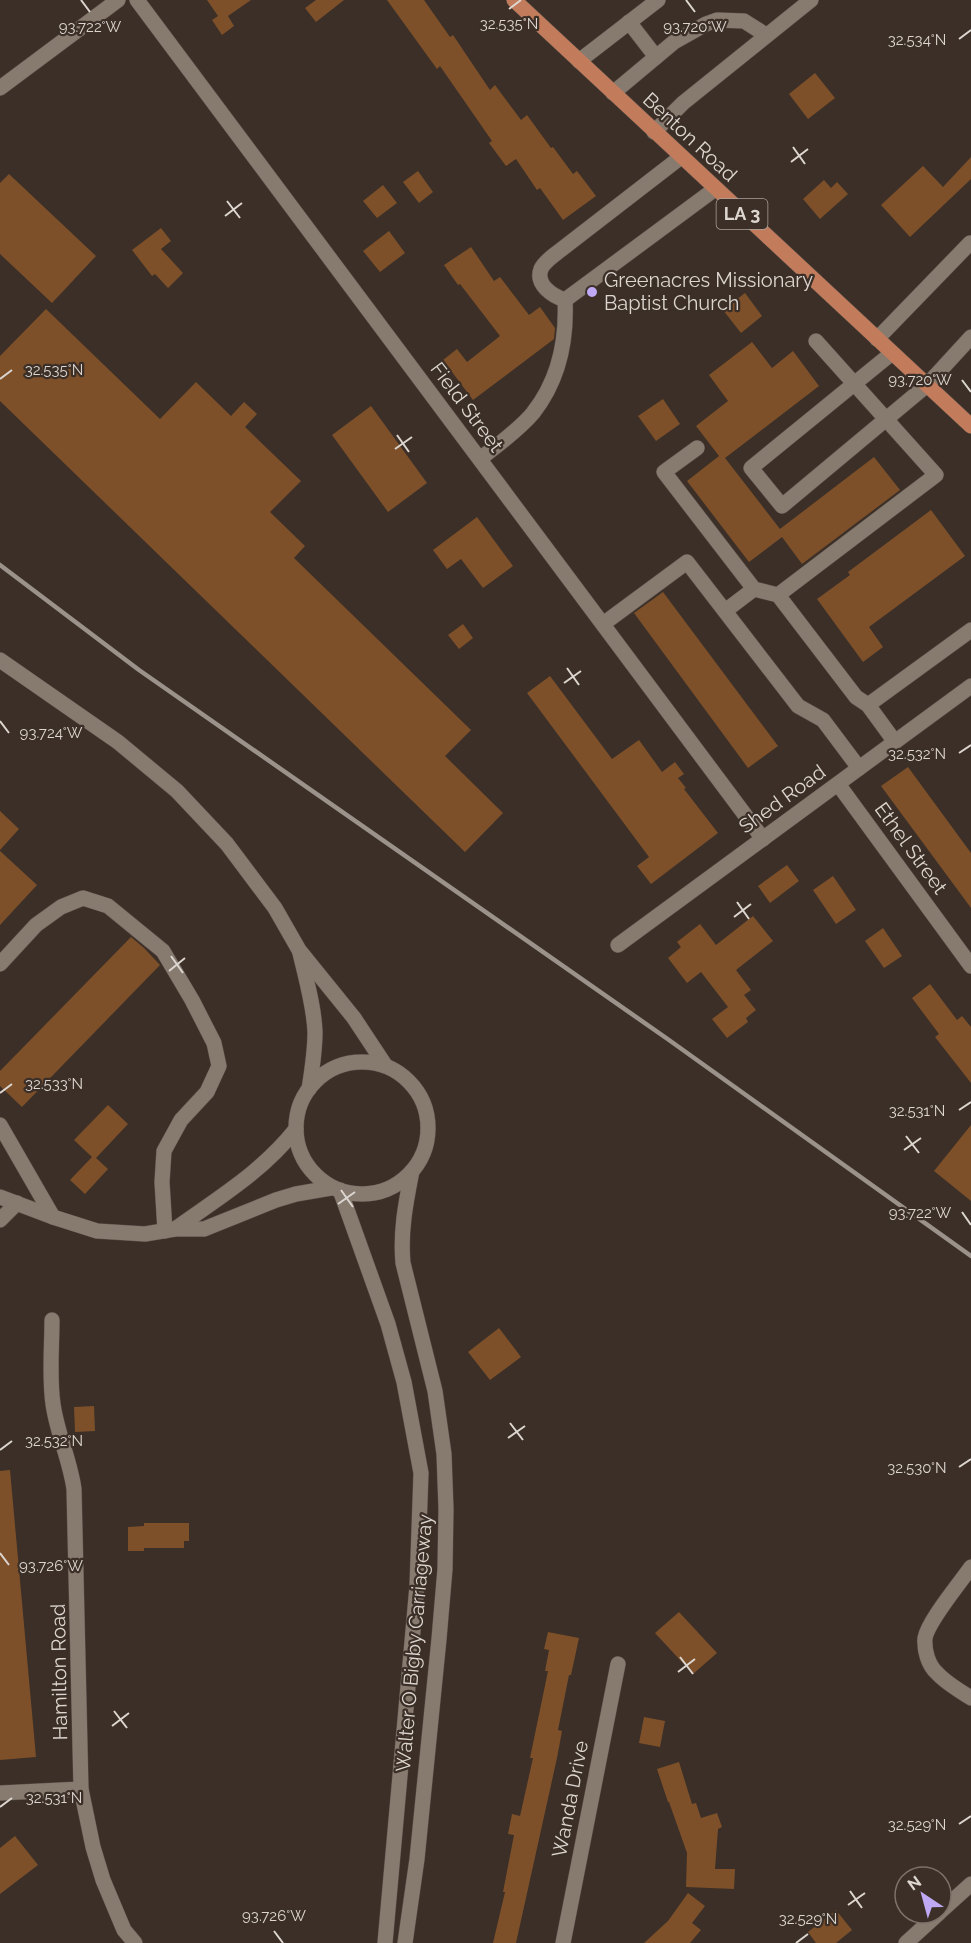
<svg xmlns="http://www.w3.org/2000/svg" width="971" height="1943" viewBox="0 0 971 1943" font-family="Raleway,sans-serif">
  <style>
    .building { fill: #7d502a }
    .lines { fill: none; stroke-linecap: round; stroke-linejoin: round }
    .minor-casing { stroke: #564c45; stroke-width: 16 }
    .major-casing { stroke: #564c45; stroke-width: 16 }
    .minor { stroke: #877a6f; stroke-width: 15 }
    .major { stroke: #c27c5c; stroke-width: 15 }
    .rail { stroke: #9b928b; stroke-width: 4.5 }
    .ticks { fill: none; stroke: #ddd6d0; stroke-width: 2 }
    .poi-dot { fill: #bfa9f4; stroke: #3b2f27; stroke-width: 2 }
    .labels { text-anchor: middle; stroke-width: 4.5; stroke-linejoin: round; paint-order: stroke }
    .shield { fill: #3b2f27; stroke: #aca49d; stroke-width: 1.5 }
    .shield-label { font-size: 18px; font-weight: bold; fill: #ddd6d0 }
    .street-label { font-size: 20px; fill: #ddd6d0; stroke: #3b2f27 }
    .poi-label { font-size: 20px; fill: #ddd6d0; stroke: #3b2f27; text-anchor: start }
    .ticks-label { font-size: 15px; text-anchor: middle; fill: #ddd6d0; stroke: #3b2f27; stroke-width: 4.5; stroke-linejoin: round; paint-order: stroke }
  </style>
  <rect width="100%" height="100%" fill="#3b2f27"/>
  <g class="building">
    <polygon points="207,0 251,0 228,16 234,26 222,35 212,20 218,16"/>
    <polygon points="316,0 344,0 316,22 305,8"/>
    <polygon points="387,0 424,0 450,37 453,35 490,90 495,85 521,120 527,115 551,148 553,147 573,174 577,171 596,196 563,220 540,188 537,190 516,159 506,166 489,143 492,141 440,66 437,69"/>
    <polygon points="815,73 835,98 808,119 789,94"/>
    <polygon points="971,157 971,179 910,237 881,205 923,166 943,187"/>
    <polygon points="418,171 433,192 419,203 403,182"/>
    <polygon points="9,174 96,256 52,303 0,254 0,183"/>
    <polygon points="824,180 831,188 837,182 848,194 820,219 803,199"/>
    <polygon points="383,185 397,203 377,218 363,201"/>
    <polygon points="161,228 171,241 161,249 183,273 168,288 155,274 152,276 132,250"/>
    <polygon points="389,231 405,253 380,272 363,251"/>
    <polygon points="471,247 494,281 500,277 529,315 540,307 555,328 554,339 473,400 443,360 457,349 467,362 500,336 460,284 458,285 444,265"/>
    <polygon points="745,293 762,316 741,333 723,310"/>
    <polygon points="46,309 160,419 196,382 231,416 244,402 257,414 245,427 301,481 270,512 305,546 294,558 471,730 445,756 503,813 465,852 0,401 0,356"/>
    <polygon points="752,342 772,368 793,351 819,386 725,458 780,529 874,457 900,490 802,564 782,537 749,562 687,481 719,456 696,426 728,401 709,375"/>
    <polygon points="663,399 680,424 656,441 638,416"/>
    <polygon points="371,406 427,483 388,512 332,435"/>
    <polygon points="931,510 965,556 869,627 883,647 863,662 817,599 850,575 848,572"/>
    <polygon points="477,517 513,566 483,588 461,559 447,569 433,550"/>
    <polygon points="663,592 778,746 748,768 634,613"/>
    <polygon points="463,624 473,638 459,649 448,635"/>
    <polygon points="550,676 612,759 639,740 662,772 675,762 684,774 678,778 686,788 684,789 718,833 651,884 637,866 649,857 527,693"/>
    <polygon points="908,767 971,853 971,908 881,786"/>
    <polygon points="0,811 19,829 0,850"/>
    <polygon points="0,851 37,885 0,925"/>
    <polygon points="787,865 799,881 770,903 758,886"/>
    <polygon points="833,876 856,910 836,924 813,890"/>
    <polygon points="753,916 773,941 736,970 751,990 744,995 756,1010 746,1018 748,1022 727,1038 712,1019 728,1007 701,972 687,983 668,958 681,947 677,942 700,924 716,945"/>
    <polygon points="883,928 902,956 884,968 865,941"/>
    <polygon points="131,937 144,948 160,965 22,1107 0,1086 0,1071"/>
    <polygon points="930,984 957,1020 962,1016 971,1027 971,1083 935,1037 939,1034 912,998"/>
    <polygon points="108,1105 128,1124 96,1158 108,1169 85,1194 70,1180 92,1157 74,1140"/>
    <polygon points="971,1125 971,1201 934,1171"/>
    <polygon points="499,1328 521,1357 490,1380 468,1352"/>
    <polygon points="94,1406 95,1431 75,1432 74,1407"/>
    <polygon points="10,1470 36,1757 0,1760 0,1471"/>
    <polygon points="144,1523 189,1523 189,1541 184,1541 184,1548 144,1548 144,1551 128,1551 128,1527 144,1526"/>
    <polygon points="679,1612 717,1653 693,1674 655,1633"/>
    <polygon points="548,1632 579,1638 571,1675 569,1675 558,1730 562,1731 557,1758 516,1943 493,1943 505,1892 503,1892 514,1835 508,1834 512,1814 520,1816 533,1758 530,1758 548,1671 545,1671 549,1650 544,1649"/>
    <polygon points="644,1717 665,1721 660,1747 639,1743"/>
    <polygon points="679,1762 692,1804 696,1803 701,1818 717,1813 722,1827 718,1829 715,1869 735,1869 734,1889 686,1887 687,1853 669,1802 668,1802 657,1769"/>
    <polygon points="15,1836 38,1865 0,1894 0,1848"/>
    <polygon points="688,1893 705,1906 692,1923 701,1930 690,1943 644,1943 668,1921"/>
    <polygon points="836,1910 852,1930 836,1943 816,1943 808,1932"/>
  </g>
  <g class="lines">
    <g class="minor-casing">
      <g id="minor">
        <polyline points="137,0 763,839"/>
        <polyline points="629,22 656,57"/>
        <polyline points="579,61 658,0"/>
        <polyline points="0,88 118,0"/>
        <polyline points="613,93 674,42 706,24 717,20 744,21 766,35"/>
        <polyline points="654,132 683,103 811,0"/>
        <polyline points="565,300 715,189"/>
        <polyline points="877,339 970,243"/>
        <polyline points="892,353 751,468 782,506 927,385 971,337"/>
        <polyline points="697,448 664,472 754,589 778,595 856,697 868,705 895,742"/>
        <path d="M480,459c17,-14 38,-28 53,-46 26,-33 34,-72 32,-113 -12,-4 -30,-15 -24,-31 3,-7 12,-13 17,-17l123,-95"/>
        <polyline points="778,595 936,475 816,341"/>
        <polyline points="725,611 754,589"/>
        <polyline points="603,624 687,562 798,706 823,720 859,768"/>
        <polyline points="0,660 118,742 177,791 227,844 275,908 299,950 354,1018 385,1065"/>
        <polyline points="868,705 971,630"/>
        <polyline points="838,784 971,966"/>
        <polyline points="618,945 971,686"/>
        <path d="M300,953c6,26 14,53 15,79 0,20 -3,38 -6,57"/>
        <polyline points="0,964 36,925 61,907 83,898 108,906 163,951 192,1000 214,1043 219,1066 207,1092 181,1120 164,1151 162,1182 165,1231"/>
        <circle cx="362" cy="1128" r="66"/>
        <polyline points="0,1125 53,1217"/>
        <polyline points="340,1190 388,1324 404,1382 421,1473 417,1586 385,1943"/>
        <polyline points="0,1197 53,1217 97,1231 145,1234 175,1229 204,1229 276,1200 296,1194 331,1188"/>
        <polyline points="0,1220 17,1203"/>
        <path d="M175,1229c43,-31 87,-57 121,-100"/>
        <path d="M52,1320c0,27 -3,56 1,84 4,29 17,56 21,85l7,300 12,58 10,33 21,50 11,13"/>
        <path d="M971,1567c-11,16 -43,54 -46,71 -1,12 3,27 12,35 9,10 23,18 34,25"/>
        <polyline points="0,1793 81,1789"/>
        <polyline points="941,1911 971,1884"/>
        <path d="M405,1943l12,-84 22,-220 6,-70 1,-60 -2,-55 -9,-63 -32,-128c-3,-32 3,-61 9,-92"/>
        <polyline points="563,1943 618,1664"/>
        <polyline points="906,1943 939,1913"/>
      </g>
    </g>
    <g class="major-casing">
      <polyline id="major" points="514,0 971,426"/>
    </g>
    <use href="#minor" class="minor"/>
    <use href="#major" class="major"/>
    <polyline class="rail" points="0,565 139,670 669,1040 971,1256"/>
  </g>
  <path class="ticks" d="M81,0l9,12M686,0l9,12M509,9l12,-9M959,39l12,-9M793,147l12,17M791,162l17,-13M227,201l13,17M225,216l17,-13M0,379l12,-9M962,380l9,12M397,435l12,17M395,449l17,-12M567,668l12,17M564,683l17,-12M0,721l9,12M959,753l12,-8M737,902l12,17M734,917l17,-13M171,956l12,17M169,971l16,-13M0,1093l12,-9M959,1110l12,-8M906,1136l13,17M904,1150l17,-12M341,1190l12,17M338,1204l17,-12M962,1212l9,13M510,1423l13,17M508,1438l17,-12M0,1450l12,-9M959,1467l12,-8M0,1553l9,12M680,1657l13,17M678,1672l17,-13M114,1711l13,17M112,1726l17,-13M0,1807l12,-9M959,1824l12,-8M850,1891l12,17M848,1905l17,-12M274,1931l9,12M796,1943l12,-9"/>
  <circle class="poi-dot" cx="592" cy="292" r="6"/>
  <g class="labels">
    <rect class="shield" x="716.5" y="199" width="51" height="30" rx="4.5"/>
    <g class="shield-label">
      <text x="742" y="220">LA 3</text>
    </g>
    <g class="street-label">
      <text transform="translate(690 137) rotate(43)" y="7">Benton Road</text>
      <text transform="translate(467 407) rotate(53)" y="7">Field Street</text>
      <text transform="translate(782 799) rotate(-36)" y="7">Shed Road</text>
      <text transform="translate(911 848) rotate(54)" y="7">Ethel Street</text>
      <text transform="translate(414 1643) rotate(-85)" y="7">Walter O Bigby Carriageway</text>
      <text transform="translate(59 1672) rotate(-91)" y="7">Hamilton Road</text>
      <text transform="translate(570 1799) rotate(-79)" y="7">Wanda Drive</text>
    </g>
    <g class="poi-label">
      <text x="604" y="287">Greenacres Missionary<tspan x="604" dy="23">Baptist Church</tspan></text>
    </g>
  </g>
  <g class="ticks-label">
    <text x="509" y="29">32.535°N</text>
    <text x="90" y="32">93.722°W</text>
    <text x="695" y="32">93.720°W</text>
    <text x="917" y="45">32.534°N</text>
    <text x="54" y="375">32.535°N</text>
    <text x="920" y="385">93.720°W</text>
    <text x="51" y="738">93.724°W</text>
    <text x="917" y="759">32.532°N</text>
    <text x="54" y="1089">32.533°N</text>
    <text x="917" y="1116">32.531°N</text>
    <text x="920" y="1218">93.722°W</text>
    <text x="54" y="1446">32.532°N</text>
    <text x="917" y="1473">32.530°N</text>
    <text x="51" y="1571">93.726°W</text>
    <text x="54" y="1803">32.531°N</text>
    <text x="917" y="1830">32.529°N</text>
    <text x="274" y="1921">93.726°W</text>
    <text x="808" y="1924">32.529°N</text>
  </g>
  <g transform="translate(923 1895) rotate(324)"><circle r="28" fill="#3b2f27" stroke="#7c726b" stroke-width="1.5"/>
  <path d="M0-4.5L10 22L0 15L-10 22Z" fill="#bfa9f4"/>
  <text y="-9" font-size="16" font-weight="bold" text-anchor="middle" fill="#ddd6d0">N</text>
  </g>
</svg>
